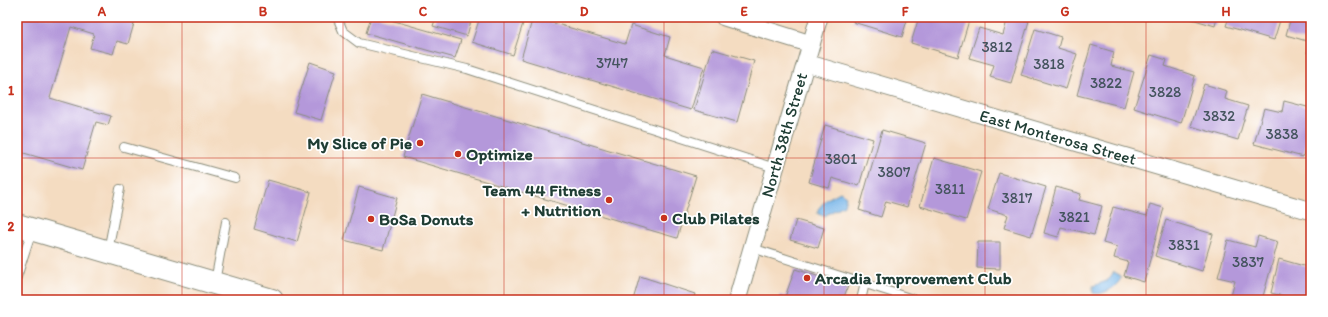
<svg xmlns="http://www.w3.org/2000/svg" width="1328" height="317" viewBox="0 0 1328 317" font-family="Itim,sans-serif">
  <style>
    .water { fill: #73b3e7; stroke: #49788e }
    .building { fill: #b498da }
    .lines { fill: none; stroke-linecap: round; stroke-linejoin: round }
    .service-casing { stroke: #8a8c7a; stroke-width: 10 }
    .minor-casing { stroke: #8a8c7a; stroke-width: 19 }
    .secondary-casing { stroke: #8a8c7a; stroke-width: 24 }
    .service { stroke: #fff; stroke-width: 8 }
    .minor { stroke: #fff; stroke-width: 17 }
    .secondary { stroke: #fff; stroke-width: 22 }
    .grid { fill: none; stroke: #c8321e; stroke-width: 1; stroke-opacity: 0.55 }
    .poi-dot { fill: #c8321e; stroke: #fff; stroke-width: 1.5 }
    .labels { text-anchor: middle; stroke-width: 3.5; stroke-linejoin: round; paint-order: stroke }
    .number-label { font-size: 15px; fill: #44545e }
    .street-label { font-size: 17px; fill: #1f3d34; stroke: #fff }
    .poi-label { font-size: 17px; font-weight: bold; fill: #1f3d34; stroke: #fff; text-anchor: start }
    .neatline { fill: none; stroke: #c8321e; stroke-width: 1.5 }
    .grid-label { font-size: 13px; text-anchor: middle; font-weight: bold; fill: #c8321e }
  </style>
  <rect width="100%" height="100%" fill="#fff"/>
  <filter id="ink" filterUnits="userSpaceOnUse"><feTurbulence type="fractalNoise" baseFrequency=".025" numOctaves="2"/><feDisplacementMap in="SourceGraphic" scale="8" xChannelSelector="R" yChannelSelector="G"/><feConvolveMatrix kernelMatrix="1 2 1 2 8 2 1 2 1" color-interpolation-filters="sRGB"/></filter>
  <filter id="wash" filterUnits="userSpaceOnUse"><feTurbulence type="fractalNoise" baseFrequency=".012" numOctaves="4" result="noise"/><feDisplacementMap in="SourceGraphic" scale="16" xChannelSelector="R" yChannelSelector="G"/><feGaussianBlur stdDeviation="0.9" result="paint"/><feColorMatrix in="noise" values="0 0 0 0 0 0 0 0 0 0 0 0 0 0 0 0 0 1.4 0 .05"/><feComposite in="paint" operator="in"/></filter>
  <g filter="url(#wash)">
    <rect width="100%" height="100%" fill="#f4dcc1"/>
    <g class="water">
      <polygon points="840,192 846,196 844,205 824,216 818,214 818,209 827,199"/>
      <path d="M1114,272l4,2 3,4c-4,9 -18,18 -28,15v-7l14,-5z"/>
    </g>
    <g id="blocks">
      <g class="building">
        <polygon points="17,17 136,17 128,44 117,41 113,54 90,48 94,34 71,27 50,98 111,116 108,125 96,122 82,170 17,151"/>
        <polygon points="371,17 380,17 461,40 455,58 366,33"/>
        <polygon points="436,17 472,17 467,36 433,26"/>
        <polygon points="480,17 525,17 513,55 472,42"/>
        <polygon points="533,17 625,44 631,25 670,37 665,55 704,67 691,110 521,59"/>
        <polygon points="855,17 908,17 902,37 853,22"/>
        <polygon points="919,17 970,17 958,57 911,43"/>
        <polygon points="1008,17 1029,21 1011,83 990,77 994,65 969,58 979,28 1003,35"/>
        <polygon points="1185,17 1217,17 1215,26"/>
        <polygon points="1229,17 1281,17 1274,40 1226,26"/>
        <polygon points="1291,17 1311,17 1311,54 1307,53 1310,42 1286,35"/>
        <polygon points="1035,29 1061,37 1058,48 1077,54 1066,89 1021,75"/>
        <polygon points="1091,45 1114,52 1111,66 1134,72 1124,107 1077,95"/>
        <polygon points="712,49 754,61 737,122 694,110"/>
        <polygon points="1151,55 1167,60 1165,66 1195,76 1181,123 1134,108"/>
        <polygon points="310,62 336,71 321,120 294,112"/>
        <polygon points="1204,84 1227,91 1225,99 1248,106 1238,140 1191,126"/>
        <polygon points="422,94 696,176 677,238 403,157"/>
        <polygon points="1284,101 1311,108 1311,125 1303,157 1254,144 1264,108 1282,112"/>
        <polygon points="825,125 873,139 859,186 832,178 829,188 809,182"/>
        <polygon points="882,130 926,143 907,207 886,201 881,217 859,210"/>
        <polygon points="1311,141 1311,158 1306,156"/>
        <polygon points="934,158 981,172 966,220 920,206"/>
        <polygon points="999,173 1046,187 1031,236 1004,228 1008,215 988,209"/>
        <polygon points="268,180 311,192 297,242 254,229"/>
        <polygon points="359,187 397,198 383,250 344,240"/>
        <polygon points="1056,187 1081,194 1079,200 1102,206 1094,235 1061,227 1058,237 1044,233"/>
        <polygon points="1150,204 1164,208 1144,282 1124,276 1128,262 1114,258 1117,247 1103,243 1113,207 1147,216"/>
        <polygon points="796,220 824,228 818,248 790,240"/>
        <polygon points="1166,220 1213,234 1202,271 1155,256"/>
        <polygon points="1258,236 1278,242 1262,300 1230,300 1235,281 1218,277 1228,240 1255,247"/>
        <polygon points="978,242 1000,242 1000,269 977,268"/>
        <polygon points="1279,259 1311,268 1311,300 1299,300 1271,293"/>
        <polygon points="795,269 848,286 843,300 778,300 780,295 785,297"/>
        <polygon points="640,276 695,294 693,300 633,300"/>
      </g>
    </g>
  </g>
  <g filter="url(#ink)">
    <use href="#blocks" fill-opacity="0" stroke="#8a8c7a" stroke-width="1"/>
    <g class="lines">
      <g class="service-casing">
        <g id="service">
          <polyline points="337,17 343,31 359,43 467,69 775,168"/>
          <polyline points="124,147 235,178"/>
          <polyline points="752,248 916,300"/>
          <polyline points="108,251 120,189"/>
          <polyline points="17,277 32,230"/>
          <polyline points="215,282 226,222"/>
          <polyline points="861,300 865,283"/>
        </g>
      </g>
      <g class="minor-casing">
        <g id="minor">
          <polyline points="724,17 811,44"/>
          <polyline points="806,63 1311,211"/>
          <polyline points="737,300 819,17"/>
        </g>
      </g>
      <g class="secondary-casing">
        <polyline id="secondary" points="17,225 272,300"/>
      </g>
      <use href="#service" class="service"/>
      <use href="#minor" class="minor"/>
      <use href="#secondary" class="secondary"/>
    </g>
  </g>
  <path class="grid" d="M182,17v283M343,17v283M504,17v283M664,17v283M824,17v283M985,17v283M1146,17v283M17,158h1294"/>
  <g class="poi-dot">
    <circle cx="420" cy="143" r="4"/>
    <circle cx="458" cy="154" r="4"/>
    <circle cx="609" cy="200" r="4"/>
    <circle cx="664" cy="218" r="4"/>
    <circle cx="371" cy="219" r="4"/>
    <circle cx="807" cy="278" r="4"/>
  </g>
  <g class="labels">
    <g class="number-label">
      <text x="997" y="52">3812</text>
      <text x="612" y="68">3747</text>
      <text x="1049" y="69">3818</text>
      <text x="1106" y="88">3822</text>
      <text x="1165" y="97">3828</text>
      <text x="1219" y="121">3832</text>
      <text x="1282" y="139">3838</text>
      <text x="841" y="164">3801</text>
      <text x="894" y="177">3807</text>
      <text x="950" y="194">3811</text>
      <text x="1017" y="203">3817</text>
      <text x="1074" y="222">3821</text>
      <text x="1184" y="250">3831</text>
      <text x="1248" y="267">3837</text>
    </g>
    <g class="street-label">
      <text transform="translate(784 135) rotate(-74)" y="6">North 38th Street</text>
      <text transform="translate(1058 137) rotate(16)" y="6">East Monterosa Street</text>
    </g>
    <g class="poi-label">
      <text x="412" y="149" text-anchor="end">My Slice of Pie</text>
      <text x="466" y="160">Optimize</text>
      <text x="601" y="196" text-anchor="end">Team 44 Fitness<tspan x="601" dy="20">+ Nutrition</tspan></text>
      <text x="672" y="224">Club Pilates</text>
      <text x="379" y="225">BoSa Donuts</text>
      <text x="815" y="284">Arcadia Improvement Club</text>
    </g>
  </g>
  <rect width="1328" height="317" fill="none" stroke="#fff" stroke-width="44"/>
  <rect x="22" y="22" width="1284" height="273" class="neatline"/>
  <g class="grid-label">
    <text x="102" y="16">A</text>
    <text x="263" y="16">B</text>
    <text x="423" y="16">C</text>
    <text x="584" y="16">D</text>
    <text x="744" y="16">E</text>
    <text x="905" y="16">F</text>
    <text x="1065" y="16">G</text>
    <text x="1226" y="16">H</text>
    <text x="11" y="95">1</text>
    <text x="11" y="231">2</text>
  </g>
</svg>
